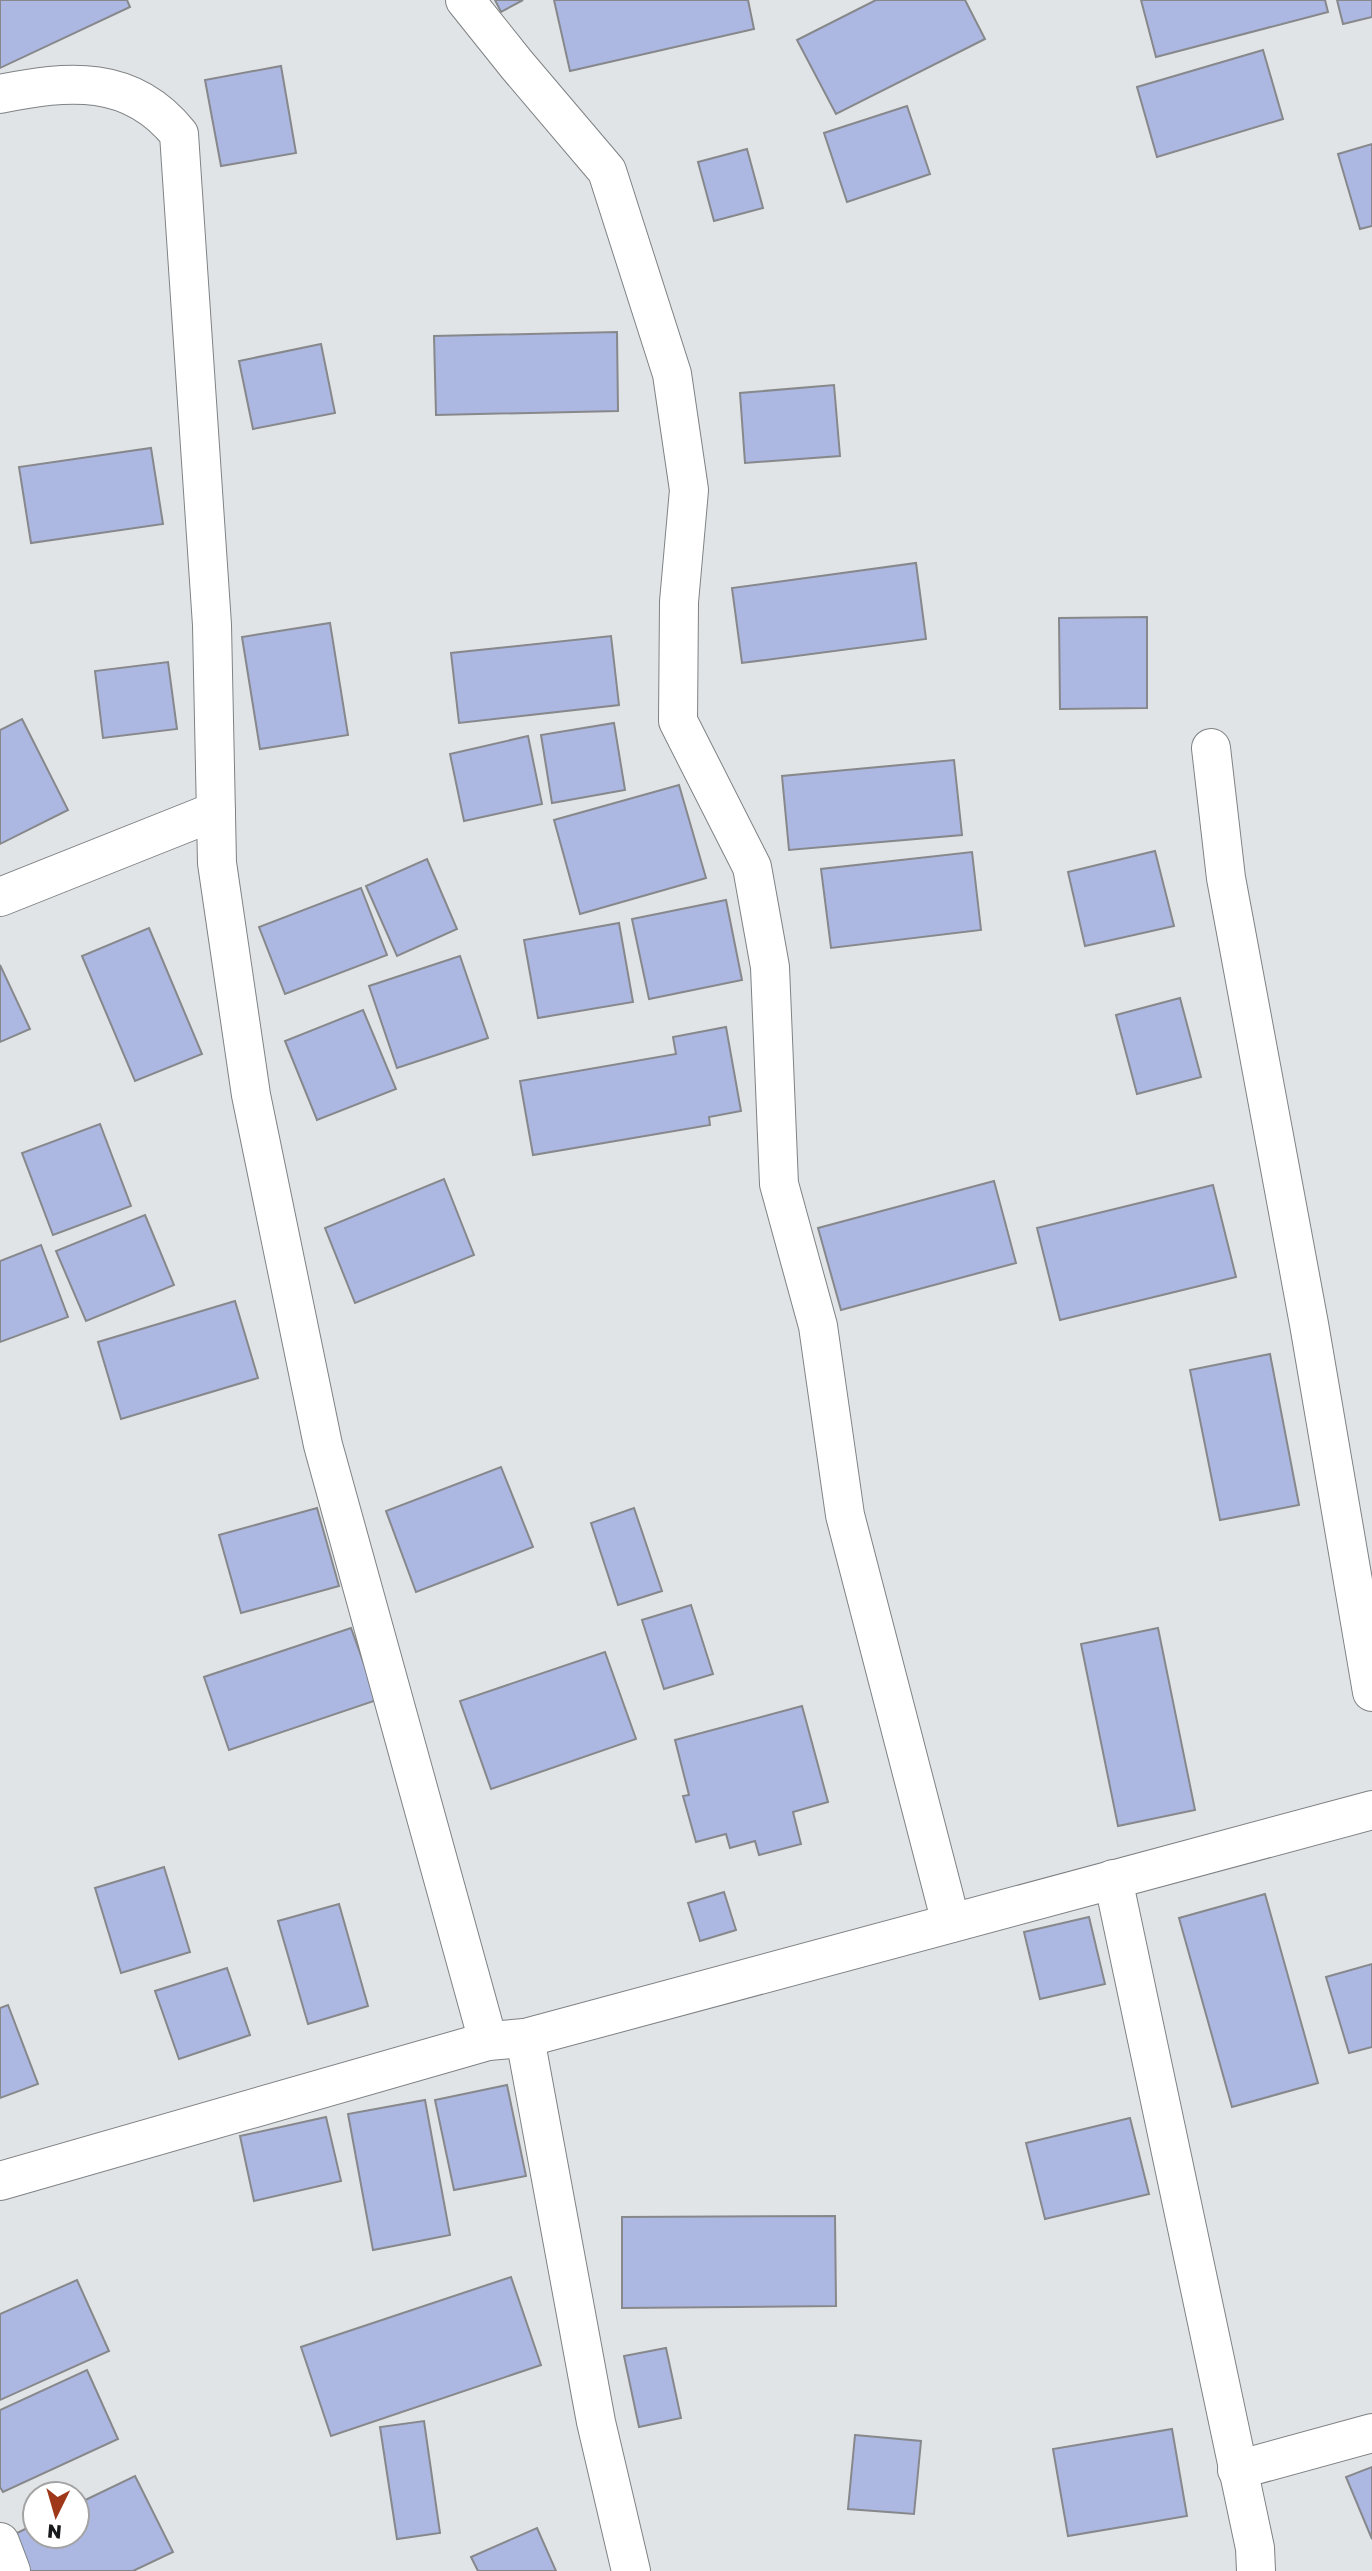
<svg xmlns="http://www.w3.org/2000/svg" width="1372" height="2571" viewBox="0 0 1372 2571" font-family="'Golos Text',sans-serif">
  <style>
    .building { fill: #adb8e2; stroke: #87888b; stroke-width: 2 }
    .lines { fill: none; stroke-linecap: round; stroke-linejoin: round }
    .minor-casing { stroke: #7f8284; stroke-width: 40 }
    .minor { stroke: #fff; stroke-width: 38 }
  </style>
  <rect width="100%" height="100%" fill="#e1e4e6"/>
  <g class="building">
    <polygon points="0,0 127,0 130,7 0,68"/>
    <polygon points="495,0 523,0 501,12"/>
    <polygon points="554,0 748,0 754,29 570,71"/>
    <polygon points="876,0 965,0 985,39 836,114 797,40"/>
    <polygon points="1141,0 1325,0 1328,12 1156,57"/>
    <polygon points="1337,0 1372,0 1372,17 1343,24"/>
    <polygon points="1263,50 1283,119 1157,157 1137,87"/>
    <polygon points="281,66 296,153 221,166 205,80"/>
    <polygon points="907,106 930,174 847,202 824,133"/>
    <polygon points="1372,144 1372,226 1360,229 1338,154"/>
    <polygon points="747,149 763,208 714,221 698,162"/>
    <polygon points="617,332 618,411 436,415 434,336"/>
    <polygon points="321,344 335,413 253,429 239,361"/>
    <polygon points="834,385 840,456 745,463 740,393"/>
    <polygon points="151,448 163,524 31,543 19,467"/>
    <polygon points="916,563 926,639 742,663 732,588"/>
    <polygon points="1147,617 1147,708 1060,709 1059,618"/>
    <polygon points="330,623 348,735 260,749 242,637"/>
    <polygon points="611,636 619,705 459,723 451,653"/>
    <polygon points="168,662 177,729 103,738 95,671"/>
    <polygon points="22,719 68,810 0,844 0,730"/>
    <polygon points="614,723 625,790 552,803 541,735"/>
    <polygon points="528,736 542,804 464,821 450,754"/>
    <polygon points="954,760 962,835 789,850 782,776"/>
    <polygon points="679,785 706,878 580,914 554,820"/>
    <polygon points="1155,851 1174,926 1085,946 1068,872"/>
    <polygon points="972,852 981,930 831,948 821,869"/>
    <polygon points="427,859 457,929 397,956 366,886"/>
    <polygon points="361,888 387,955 285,994 259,927"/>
    <polygon points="726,900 742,980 649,999 632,919"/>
    <polygon points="619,923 633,1002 538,1018 524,940"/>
    <polygon points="149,928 202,1054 135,1081 82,956"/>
    <polygon points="460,956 488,1038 397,1068 369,986"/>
    <polygon points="0,965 30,1029 0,1042"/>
    <polygon points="1180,998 1201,1077 1137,1094 1116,1015"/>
    <polygon points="363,1010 396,1089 317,1120 285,1041"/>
    <polygon points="726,1027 741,1111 709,1117 710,1125 533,1155 520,1081 676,1054 673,1037"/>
    <polygon points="100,1124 131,1206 53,1235 22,1153"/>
    <polygon points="444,1179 474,1255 355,1303 325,1228"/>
    <polygon points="994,1181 1016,1263 841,1310 818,1228"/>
    <polygon points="1213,1185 1236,1277 1060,1320 1037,1228"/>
    <polygon points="145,1215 174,1285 86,1321 56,1251"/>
    <polygon points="41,1245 68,1317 0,1342 0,1261"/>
    <polygon points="235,1301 258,1378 121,1419 98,1342"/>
    <polygon points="1270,1354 1299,1505 1220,1520 1190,1370"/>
    <polygon points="501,1467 533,1547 416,1592 386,1511"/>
    <polygon points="317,1508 339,1586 241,1613 219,1535"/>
    <polygon points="634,1508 662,1591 618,1605 591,1523"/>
    <polygon points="691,1605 713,1674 664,1689 642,1620"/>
    <polygon points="351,1628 377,1700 229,1750 204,1677"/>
    <polygon points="1158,1628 1195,1810 1118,1826 1081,1644"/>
    <polygon points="605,1652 636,1739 491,1789 460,1701"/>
    <polygon points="802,1706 828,1802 793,1812 801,1844 759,1855 755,1841 730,1848 726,1834 696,1842 683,1796 689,1795 675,1740"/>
    <polygon points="164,1867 190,1952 121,1973 95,1888"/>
    <polygon points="724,1892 736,1930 700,1941 688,1903"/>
    <polygon points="1265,1894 1318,2083 1232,2107 1179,1918"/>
    <polygon points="339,1904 368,2006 308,2024 278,1921"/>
    <polygon points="1089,1917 1105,1984 1040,1999 1024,1932"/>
    <polygon points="1372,1964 1372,2047 1349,2053 1326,1977"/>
    <polygon points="227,1968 250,2035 179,2059 155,1991"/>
    <polygon points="8,2005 38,2084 0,2098 0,2008"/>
    <polygon points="507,2085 526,2176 454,2190 435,2100"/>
    <polygon points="425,2100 450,2235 373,2250 348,2114"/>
    <polygon points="326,2117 341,2181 254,2201 240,2136"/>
    <polygon points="1130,2118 1149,2194 1045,2219 1026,2143"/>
    <polygon points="835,2216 836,2306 622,2308 622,2217"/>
    <polygon points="511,2277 541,2365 331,2436 301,2347"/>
    <polygon points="77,2280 109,2351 0,2400 0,2314"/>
    <polygon points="666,2348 681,2418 639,2427 624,2356"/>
    <polygon points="87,2370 118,2439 3,2492 0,2487 0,2410"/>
    <polygon points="424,2421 440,2533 397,2539 380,2427"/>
    <polygon points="1172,2429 1187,2516 1068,2536 1053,2449"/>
    <polygon points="855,2435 921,2441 914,2514 848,2509"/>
    <polygon points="1372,2467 1372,2539 1346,2477"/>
    <polygon points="135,2476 173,2552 133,2571 25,2571 9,2537 35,2524 35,2536 77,2536 77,2504"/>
    <polygon points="537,2528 556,2571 478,2571 471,2557"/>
  </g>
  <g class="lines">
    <g class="minor-casing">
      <g id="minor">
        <polyline points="465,0 517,65 607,171 672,374 689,490 679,602 678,721 752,867 770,967 779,1184 818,1326 845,1515 951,1923"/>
        <path d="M0,94c68,-14 131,-20 179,40l33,491 5,238 34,232 72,350 165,596"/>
        <polyline points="1211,748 1226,878 1309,1324 1372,1692"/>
        <polyline points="0,897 216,811"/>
        <polyline points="1113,1879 1255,2548 1256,2571"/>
        <polyline points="525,2038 596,2422 631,2571"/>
        <polyline points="0,2181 488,2041 525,2038 1372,1810"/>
        <polyline points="1237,2470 1372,2433"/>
        <polyline points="0,2542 11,2571"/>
      </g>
    </g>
    <use href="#minor" class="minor"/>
  </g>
  <g transform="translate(56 2515) rotate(185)"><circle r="33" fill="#ffffff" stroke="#a3a3a3" stroke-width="2"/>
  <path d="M0-5L12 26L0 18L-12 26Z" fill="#9f3819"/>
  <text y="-10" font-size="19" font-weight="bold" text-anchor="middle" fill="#18191a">N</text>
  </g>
</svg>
